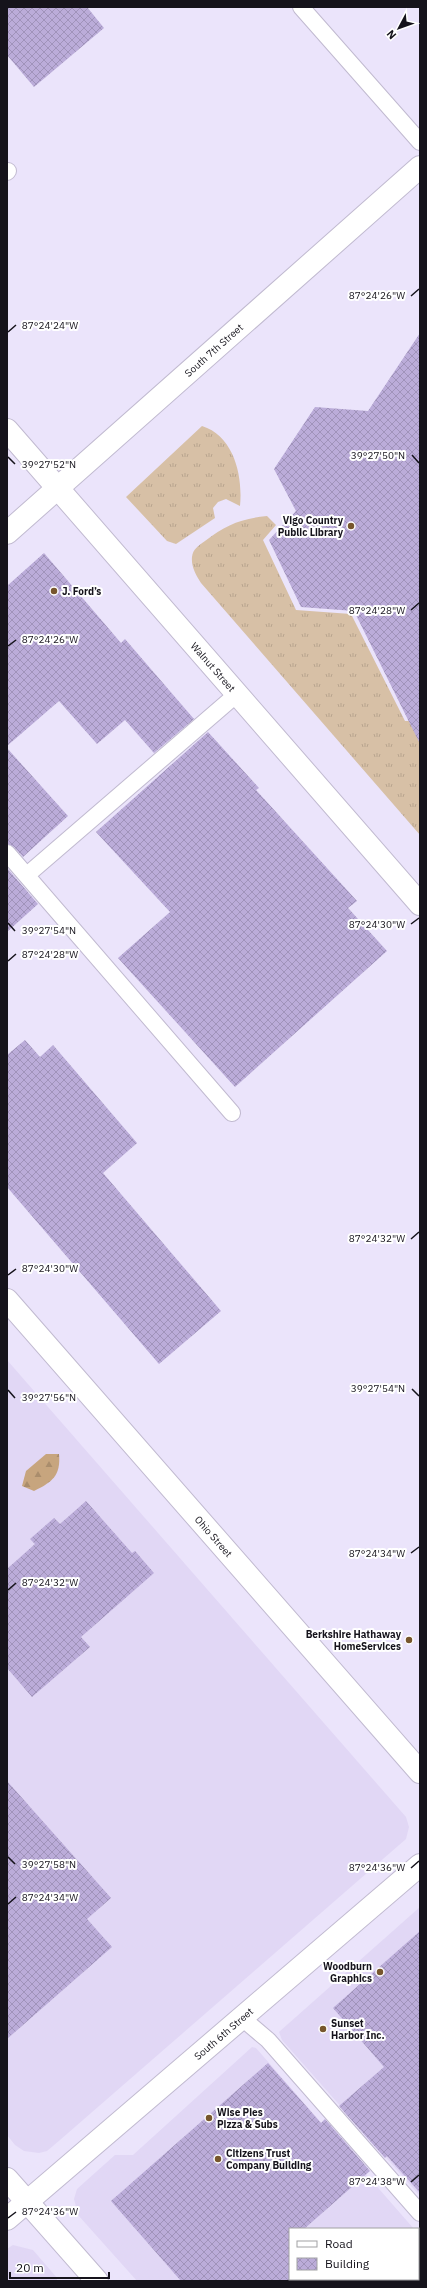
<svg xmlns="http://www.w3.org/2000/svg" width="427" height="2288" viewBox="0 0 427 2288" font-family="'IBM Plex Sans',sans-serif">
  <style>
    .built { fill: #e1d7f5 }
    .grass { fill: url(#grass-tufts) }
    .forest { fill: url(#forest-firs) }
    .building { fill: url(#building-cross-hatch) }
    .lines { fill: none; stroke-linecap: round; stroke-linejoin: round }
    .lane-casing { stroke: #c1bad0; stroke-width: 18 }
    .street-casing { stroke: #c1bad0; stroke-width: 24 }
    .secondary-casing { stroke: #c1bad0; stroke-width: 24 }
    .primary-casing { stroke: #c1bad0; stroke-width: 24 }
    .lane { stroke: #fff; stroke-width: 16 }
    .street { stroke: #fff; stroke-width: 22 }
    .secondary { stroke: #fff; stroke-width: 22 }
    .primary { stroke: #fff; stroke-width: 22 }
    .ticks { fill: none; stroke: #15131b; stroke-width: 1.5 }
    .poi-dot { fill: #77562d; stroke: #fff; stroke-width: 1.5 }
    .labels { text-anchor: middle; stroke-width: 4; stroke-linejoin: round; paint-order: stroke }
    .street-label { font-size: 10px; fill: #15131b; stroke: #fff }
    .poi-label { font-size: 10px; font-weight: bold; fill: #15131b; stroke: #fff; text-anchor: start }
    .ticks-label { font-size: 10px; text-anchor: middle; fill: #15131b; stroke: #fff; stroke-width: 4; stroke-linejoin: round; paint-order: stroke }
  </style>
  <defs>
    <pattern id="grass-tufts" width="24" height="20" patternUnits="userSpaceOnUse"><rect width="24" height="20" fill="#d7c0a6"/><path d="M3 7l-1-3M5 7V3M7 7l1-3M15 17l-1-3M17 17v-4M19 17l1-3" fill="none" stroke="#b8a48e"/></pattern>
    <pattern id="forest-firs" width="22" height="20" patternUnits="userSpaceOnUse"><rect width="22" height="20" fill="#c7a57e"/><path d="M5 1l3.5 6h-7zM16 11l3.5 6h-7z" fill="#aa8d6c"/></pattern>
    <pattern id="building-cross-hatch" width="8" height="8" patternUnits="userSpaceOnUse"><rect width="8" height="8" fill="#bbacd9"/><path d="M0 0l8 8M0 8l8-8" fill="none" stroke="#a093ba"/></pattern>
  </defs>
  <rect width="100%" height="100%" fill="#ebe4fb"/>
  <g class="built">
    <polygon points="7,1360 406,1817 409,1827 406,1839 60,2140 47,2151 39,2153 24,2151 15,2145 7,2135"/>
    <polygon points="420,1907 420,2196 282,2040 279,2032"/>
    <polygon points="252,2047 256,2048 414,2229 290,2229 290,2279 418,2279 418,2234 420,2236 420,2281 137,2281 78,2215 74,2199 77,2189 115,2155 133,2155"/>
    <polygon points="13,2245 33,2250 57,2278 57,2281 7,2281 7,2249"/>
  </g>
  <g class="grass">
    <path d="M202,426c32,10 41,50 38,80l-14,-7 -8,3 -5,6 2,10 -39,26 -9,-3 -41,-44z"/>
    <path d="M267,516l9,9 -13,15 33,70 55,4 54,107h9l6,11v103l-219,-252c-5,-8 -10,-16 -9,-26 1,-8 6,-11 13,-16 21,-16 35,-22 62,-25z"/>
  </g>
  <path class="forest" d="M46,1454h13c2,22 -7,28 -25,37l-12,-5 4,-15z"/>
  <g class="building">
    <polygon points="7,7 87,7 104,28 34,87 7,55"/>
    <polygon points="420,333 420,744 354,611 301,607 269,540 296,511 274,469 315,407 368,411"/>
    <polygon points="44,553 121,643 125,639 194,719 154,753 125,720 97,744 59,701 7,746 7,586"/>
    <polygon points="208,732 259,788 256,790 357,901 348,908 387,951 235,1087 118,958 170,912 96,832"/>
    <polygon points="7,748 68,816 23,857 14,847 7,844"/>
    <polygon points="7,868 38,904 7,932"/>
    <polygon points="25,1040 40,1057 53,1045 137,1143 103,1173 221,1311 159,1364 7,1187 7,1055"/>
    <polygon points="86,1501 132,1553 135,1551 154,1573 81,1637 90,1647 32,1697 7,1668 7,1569 35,1544 30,1539 54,1518 60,1524"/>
    <polygon points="7,1781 111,1898 87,1919 112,1947 7,2039"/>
    <polygon points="420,1931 420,2193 387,2156 385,2158 339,2106 384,2067 333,2008"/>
    <polygon points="268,2063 321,2123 325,2119 370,2171 304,2229 290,2229 290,2281 181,2281 111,2201"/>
  </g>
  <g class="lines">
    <g class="lane-casing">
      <g id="lane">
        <polyline points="301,7 420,142"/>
        <polyline points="7,172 8,171"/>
        <polyline points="7,853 232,1113"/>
        <polyline points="27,875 237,694"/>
        <polyline points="242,2018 268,2040 420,2213"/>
      </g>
    </g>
    <g class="street-casing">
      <g id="street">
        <path id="s1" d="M7,2219l413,-354"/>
      </g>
    </g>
    <g class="secondary-casing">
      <g id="secondary">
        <path id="s2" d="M7,430l413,474"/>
        <path id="s3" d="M7,533l413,-366"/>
        <polyline points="7,2179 97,2281"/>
      </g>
    </g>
    <g class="primary-casing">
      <g id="primary">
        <path id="s4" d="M7,1300l413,472"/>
      </g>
    </g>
    <use href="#lane" class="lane"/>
    <use href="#street" class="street"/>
    <use href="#secondary" class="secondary"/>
    <use href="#primary" class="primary"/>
  </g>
  <path class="ticks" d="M411,296l8,-7M8,332l8,-7M412,455l7,8M8,457l7,7M411,610l8,-7M8,646l8,-6M8,923l7,8M411,924l8,-6M8,961l8,-7M411,1239l8,-7M8,1275l8,-6M412,1389l7,7M8,1390l7,8M411,1553l8,-6M8,1590l8,-7M8,1857l7,7M411,1868l8,-7M8,1904l8,-7M411,2182l8,-7M8,2218l8,-6"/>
  <g class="poi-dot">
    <circle cx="351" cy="526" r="4"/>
    <circle cx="54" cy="591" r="4"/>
    <circle cx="409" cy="1640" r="4"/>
    <circle cx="380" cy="1972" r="4"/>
    <circle cx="323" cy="2029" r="4"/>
    <circle cx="209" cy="2118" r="4"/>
    <circle cx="218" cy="2159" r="4"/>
  </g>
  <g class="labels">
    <g class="street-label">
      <text dy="4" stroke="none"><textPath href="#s3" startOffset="276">South 7th Street</textPath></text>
      <text dy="4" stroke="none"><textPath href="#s2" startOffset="314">Walnut Street</textPath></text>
      <text dy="4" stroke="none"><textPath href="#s4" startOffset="314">Ohio Street</textPath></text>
      <text dy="4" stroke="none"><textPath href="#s1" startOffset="285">South 6th Street</textPath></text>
    </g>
    <g class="poi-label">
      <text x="343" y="524" text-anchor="end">Vigo Country<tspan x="343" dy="12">Public Library</tspan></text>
      <text x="62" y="595">J. Ford’s</text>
      <text x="401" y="1638" text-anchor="end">Berkshire Hathaway<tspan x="401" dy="12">HomeServices</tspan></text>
      <text x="372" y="1970" text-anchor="end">Woodburn<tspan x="372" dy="12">Graphics</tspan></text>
      <text x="331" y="2027">Sunset<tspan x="331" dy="12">Harbor Inc.</tspan></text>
      <text x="217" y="2116">Wise Pies<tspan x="217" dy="12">Pizza &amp; Subs</tspan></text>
      <text x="226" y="2157">Citizens Trust<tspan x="226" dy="12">Company Building</tspan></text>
    </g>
  </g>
  <g class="ticks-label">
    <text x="377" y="299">87°24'26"W</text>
    <text x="50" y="329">87°24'24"W</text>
    <text x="378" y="459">39°27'50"N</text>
    <text x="49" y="468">39°27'52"N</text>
    <text x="377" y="614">87°24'28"W</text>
    <text x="50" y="643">87°24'26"W</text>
    <text x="377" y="928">87°24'30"W</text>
    <text x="49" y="934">39°27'54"N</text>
    <text x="50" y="958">87°24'28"W</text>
    <text x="377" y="1242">87°24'32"W</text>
    <text x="50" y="1272">87°24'30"W</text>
    <text x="378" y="1392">39°27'54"N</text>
    <text x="49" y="1401">39°27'56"N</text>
    <text x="377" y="1557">87°24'34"W</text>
    <text x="50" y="1586">87°24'32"W</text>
    <text x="49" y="1868">39°27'58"N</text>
    <text x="377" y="1871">87°24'36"W</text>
    <text x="50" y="1901">87°24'34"W</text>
    <text x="377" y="2185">87°24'38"W</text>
    <text x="50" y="2215">87°24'36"W</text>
  </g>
  <rect width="427" height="2288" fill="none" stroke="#15131b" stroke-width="16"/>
  <rect x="289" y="2228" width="130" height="52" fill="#ffffff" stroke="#a1a1a4"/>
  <rect x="297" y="2241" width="20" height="6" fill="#ffffff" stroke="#a1a1a4"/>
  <text x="325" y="2248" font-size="12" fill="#15131b">Road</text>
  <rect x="297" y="2258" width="20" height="12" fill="url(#building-cross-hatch)" stroke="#a1a1a4"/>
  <text x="325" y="2268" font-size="12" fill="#15131b">Building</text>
  <g transform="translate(399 28) rotate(229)" stroke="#ffffff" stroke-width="3" paint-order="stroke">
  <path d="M0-3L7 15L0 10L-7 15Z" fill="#15131b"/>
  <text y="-6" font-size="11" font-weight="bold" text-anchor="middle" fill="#15131b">N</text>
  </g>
  <path d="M10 2272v6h99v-6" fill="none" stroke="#15131b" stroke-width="2"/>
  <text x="16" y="2272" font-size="12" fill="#15131b" stroke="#ffffff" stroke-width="3" paint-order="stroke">20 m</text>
</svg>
